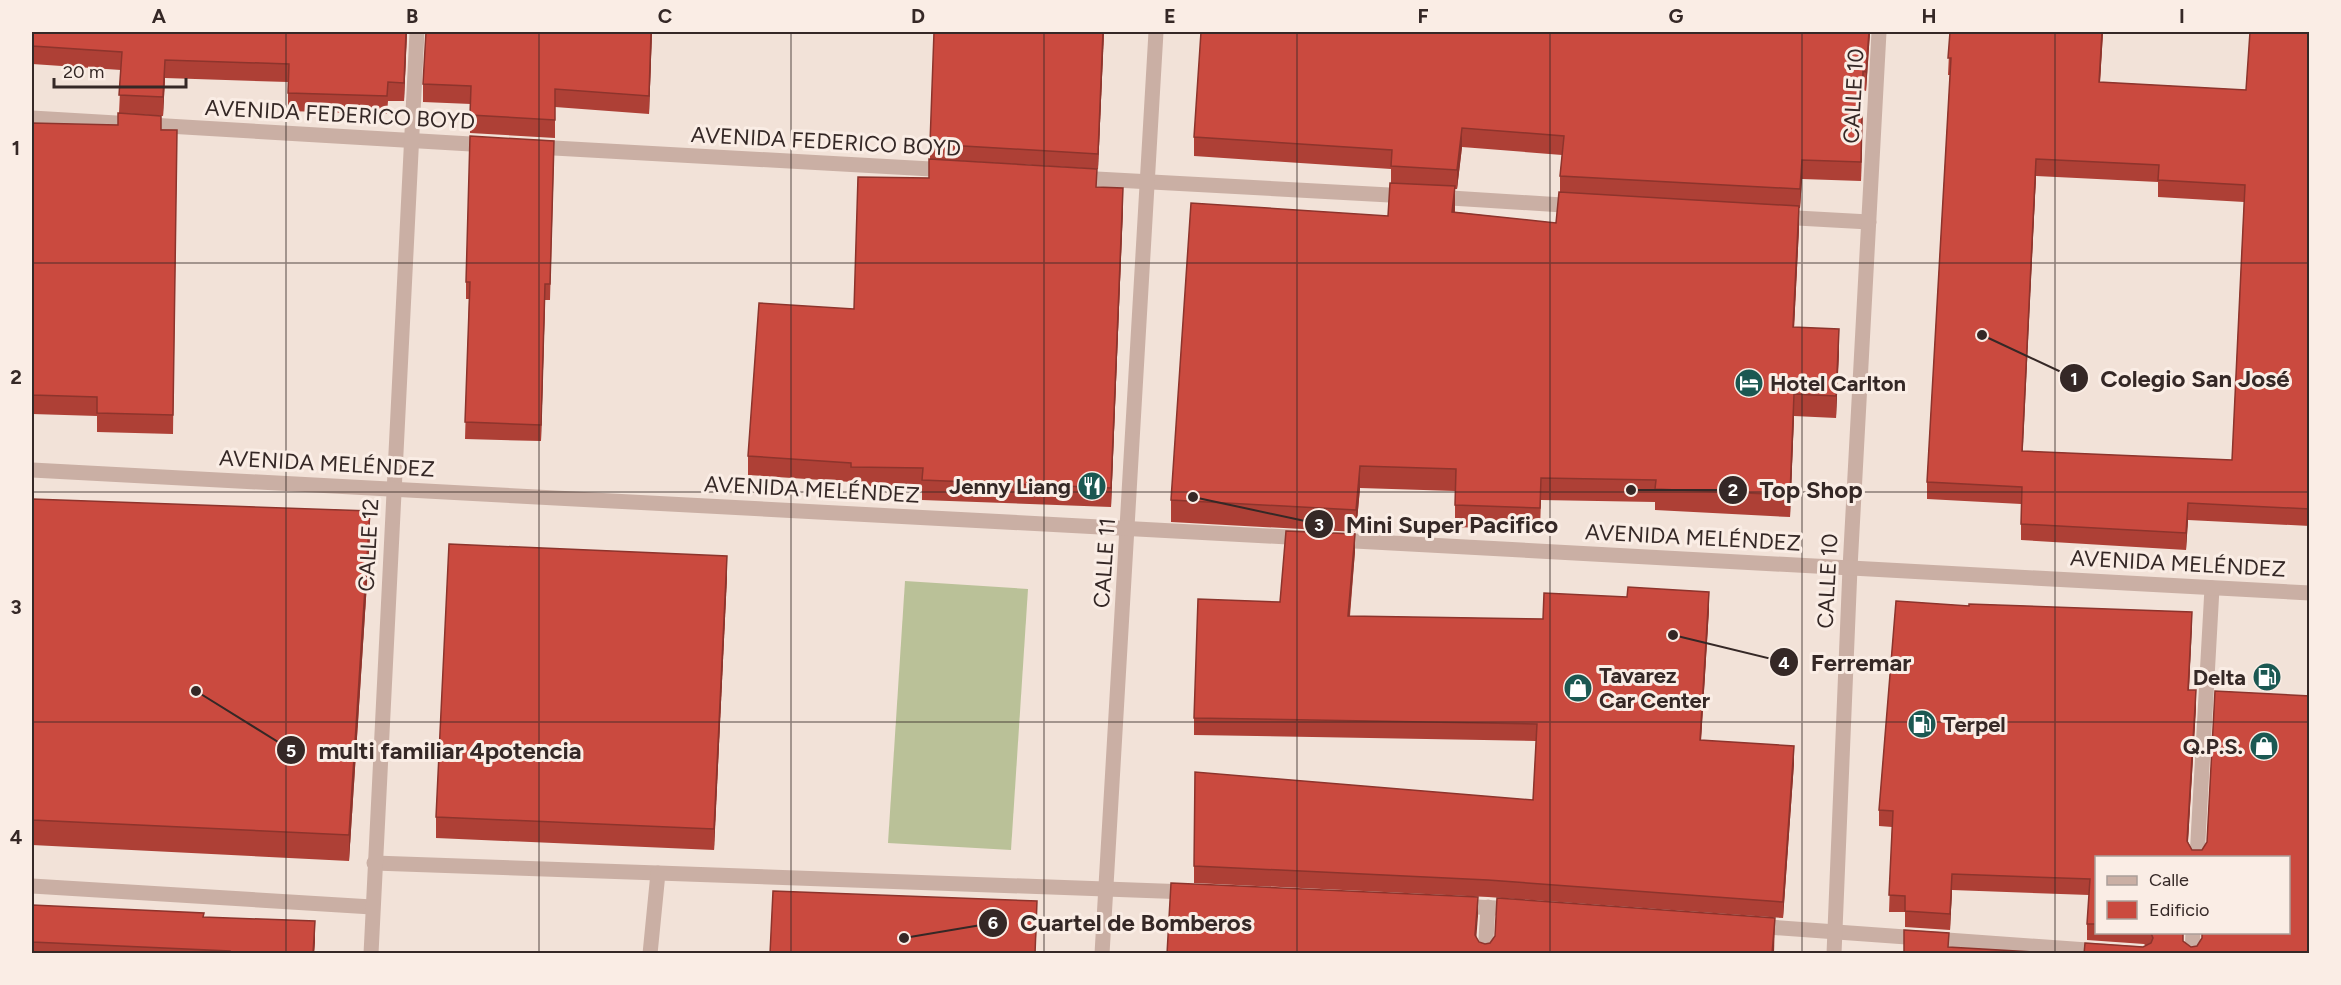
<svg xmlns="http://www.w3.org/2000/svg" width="2341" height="985" viewBox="0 0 2341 985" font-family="Figtree,sans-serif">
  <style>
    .grass { fill: #bac198 }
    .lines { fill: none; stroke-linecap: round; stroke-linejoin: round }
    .service { stroke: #caafa4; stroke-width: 15 }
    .minor { stroke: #caafa4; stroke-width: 15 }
    .tertiary { stroke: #caafa4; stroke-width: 15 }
    .wall { fill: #ae4036; fill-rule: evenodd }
    .shaded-wall { fill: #8d342c }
    .building { fill: #ca4a3f; stroke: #8d342c; stroke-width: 1.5; fill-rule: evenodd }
    .grid { fill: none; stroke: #352826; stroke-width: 1.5; stroke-opacity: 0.55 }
    .labels { text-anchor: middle; stroke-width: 6; stroke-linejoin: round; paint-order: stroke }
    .street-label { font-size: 22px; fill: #352826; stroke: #faede5 }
    .poi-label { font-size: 22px; font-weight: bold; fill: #352826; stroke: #faede5; text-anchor: start }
    .leader { fill: none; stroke: #352826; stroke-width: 2 }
    .callout-dot { fill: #352826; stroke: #faede5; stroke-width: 2 }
    .mark-label { font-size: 18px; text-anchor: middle; font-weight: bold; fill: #fff }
    .callout-label { font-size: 24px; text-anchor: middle; font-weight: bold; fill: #352826; stroke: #faede5; stroke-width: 6; stroke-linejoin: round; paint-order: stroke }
    .neatline { fill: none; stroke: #352826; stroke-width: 2 }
    .grid-label { font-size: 20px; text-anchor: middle; font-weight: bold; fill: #352826 }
  </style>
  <rect width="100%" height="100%" fill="#f2e2d8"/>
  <polygon class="grass" points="905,581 1028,589 1011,850 888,843"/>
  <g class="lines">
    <g class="service">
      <polyline points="2197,858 2212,588"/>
      <polyline points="374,863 658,873"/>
      <polyline points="1458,906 1515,909"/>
      <polyline points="1754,926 2143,954"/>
      <polyline points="650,954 658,873 1188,892"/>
      <polyline points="1485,954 1488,907"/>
      <polyline points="2192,954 2193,932"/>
    </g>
    <g class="minor">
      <polyline points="32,118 488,145"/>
      <polyline points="536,147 949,170"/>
      <polyline points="1078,178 1408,196"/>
      <polyline points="1435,197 1578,206"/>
      <polyline points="1779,217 1869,222"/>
      <polyline points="32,886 372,907"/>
      <polyline points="371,954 417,32"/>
      <polyline points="1102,954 1156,32"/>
      <polyline points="1834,954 1850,568 1879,32"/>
    </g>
    <g class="tertiary">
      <polyline points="32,470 1306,538"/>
      <polyline points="1336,540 2310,593"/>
    </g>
  </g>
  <g class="wall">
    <polygon points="32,32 407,32 404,101 388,101 387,114 288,111 288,82 165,78 163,116 119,113 121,70 32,64"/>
    <polygon points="652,32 649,114 555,107 555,138 470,133 471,104 423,102 423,84"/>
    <polygon points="1104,32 1098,169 930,159 930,144"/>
    <path d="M1870,32l-4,59 -3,-1 -2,91 -59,-2 -2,29h-1v20l-5,99 45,24 -3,67 -42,-2 -4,101 -135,-7v-8l-114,-2 -1,30 -85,-3v-36l-95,-3 -4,44 -185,-10v-22l217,-284 3,-33v-14l-197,-13v-19zM1462,147l100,8 -2,21v16l-4,31 -101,-11v-23h2z"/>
    <path d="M1950,32h153l-3,50 146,8 64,-58v494l-122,-6 -2,30 -165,-10v-36l-94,-5v-17l23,-407h-2zM2036,176l122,6v15l86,5 -12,258 -210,-9z"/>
    <polygon points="32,123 177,130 173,434 97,432 97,416 32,414"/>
    <polygon points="554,157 550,300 545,300 541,441 465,439 469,299 466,299 466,282"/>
    <polygon points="1097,187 1123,208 1111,507 922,500 922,487 851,486 851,482 748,475 748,456 854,309"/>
    <polygon points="32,499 370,536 349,861 32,845"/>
    <polygon points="1355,551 1350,616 1543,619 1709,609 1701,740 1794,763 1783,918 1488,897 1194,883 1194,866 1533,800 1536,741 1194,735 1194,718 1280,602"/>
    <polygon points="727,576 714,850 436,838 436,817"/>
    <path d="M1896,601l73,5v-2l223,8 -3,78h7v17l-8,135 4,8h10l5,-8 8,-151 95,5v258h-226l1,-11 58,4 3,-1 -2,-2 -57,-4v-16l2,-29 -137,-5 -2,40 -45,-3v-15h-16l3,-85 -13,-1v-16zM2097,858h192v75h-87v5l-5,8 -6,1 -8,-6v-8h-86z"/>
    <polygon points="32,905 204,917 315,940 314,954 32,954"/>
  </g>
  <g class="shaded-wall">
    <polygon points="406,32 407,32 404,101 404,83"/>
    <polygon points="651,32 652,32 649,114 649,96"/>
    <polygon points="1103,32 1104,32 1098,169 1098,154"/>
    <polygon points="1869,32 1870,32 1866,91 1866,72"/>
    <polygon points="2102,32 2103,32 2099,99 2099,82"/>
    <polygon points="165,60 165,78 163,116 163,97"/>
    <polygon points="1863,71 1863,90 1861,181 1861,162"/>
    <polygon points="1462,128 1462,147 1457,189 1457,170"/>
    <polygon points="2036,159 2036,176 2022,468 2022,451"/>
    <polygon points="1802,160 1802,179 1800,208 1800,189"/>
    <polygon points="1455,186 1455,208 1452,234 1452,212"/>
    <polygon points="1123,188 1123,208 1111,507 1111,488"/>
    <polygon points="1799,206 1799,228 1793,349 1793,327"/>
    <polygon points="545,284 545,300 541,441 541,425"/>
    <polygon points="1839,329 1839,351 1836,418 1836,396"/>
    <polygon points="1794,394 1794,416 1790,517 1790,495"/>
    <polygon points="1360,466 1360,488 1356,532 1356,510"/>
    <polygon points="2188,503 2188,520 2186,550 2186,533"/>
    <polygon points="370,511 370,536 349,861 349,835"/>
    <polygon points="1355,534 1355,551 1348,633 1348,616"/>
    <polygon points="727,556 727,576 714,850 714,829"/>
    <polygon points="1709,592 1709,609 1700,757 1700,740"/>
    <polygon points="2192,612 2192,628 2188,706 2188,690"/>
    <polygon points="2196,690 2196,707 2187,857 2187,841"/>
    <polygon points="1794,746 1794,763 1783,918 1783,902"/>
    <polygon points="1952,874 1952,890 1950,930 1950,914"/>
    <polygon points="1478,897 1478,916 1475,954 1475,935"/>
    <polygon points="1037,901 1037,922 1035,954"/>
    <polygon points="1775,918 1774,954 1772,954"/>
    <polygon points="315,921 315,940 314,954 313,954"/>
  </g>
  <g class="building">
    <polygon points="32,32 406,32 404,83 388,82 387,96 288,93 289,64 165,60 163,97 119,95 122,52 32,46"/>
    <polygon points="426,32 651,32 649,96 555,89 555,120 470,115 471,86 423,84"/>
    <polygon points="934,32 1103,32 1098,154 930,144"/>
    <polygon points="1201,32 1869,32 1866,72 1863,71 1861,162 1802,160 1800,189 1560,176 1564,136 1462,128 1457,170 1391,166 1392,150 1194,137"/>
    <path d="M1950,32h152l-3,50 147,8 4,-58h60v477l-122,-6 -2,30 -165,-9 1,-37 -95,-5 24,-424h-3zM2036,159l123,6 -1,15 87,5 -13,275 -210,-9z"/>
    <polygon points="118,113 161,116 161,130 177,130 173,415 97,413 97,397 32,395 32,123 118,125"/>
    <polygon points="470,136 554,141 550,284 545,284 541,425 465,422 470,282 466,282"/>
    <polygon points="929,159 1097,169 1096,187 1123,188 1111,488 922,480 923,468 851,467 851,463 748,456 759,303 854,309 858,177 929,178"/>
    <polygon points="1390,183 1455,186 1452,212 1556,223 1559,192 1799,206 1793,327 1839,329 1836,396 1794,394 1790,495 1655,489 1656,480 1541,478 1540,508 1455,505 1456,469 1360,466 1356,510 1171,500 1191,203 1388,216"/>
    <polygon points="32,499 370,511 349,835 32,820"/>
    <polygon points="1286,531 1355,534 1348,616 1543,619 1544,593 1627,597 1628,587 1709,592 1700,740 1794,746 1783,902 1488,880 1194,866 1195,772 1533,800 1537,724 1194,718 1198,599 1280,602"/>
    <polygon points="449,544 727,556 714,829 436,817"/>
    <polygon points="1896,601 1969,606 1969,604 2192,612 2188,690 2196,690 2187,841 2192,850 2202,850 2207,842 2215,691 2310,696 2310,954 2084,954 2085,943 2143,947 2151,943 2153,938 2151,933 2183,933 2183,941 2191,947 2197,946 2202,938 2202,933 2289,933 2289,858 2097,858 2097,924 2087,924 2090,879 1952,874 1950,914 1905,911 1905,896 1889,895 1893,811 1879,810"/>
    <polygon points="1171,883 1478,897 1475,935 1479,942 1485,944 1490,943 1495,936 1497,898 1775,918 1772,954 1167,954"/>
    <polygon points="773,891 1037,901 1035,954 770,954"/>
    <polygon points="32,905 204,913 203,917 315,921 313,954 230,954 230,951 32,942"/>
    <polygon points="1904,930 1949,933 1948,947 2066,954 1904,954"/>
  </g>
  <path class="grid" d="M286,32v922M539,32v922M791,32v922M1044,32v922M1297,32v922M1550,32v922M1802,32v922M2055,32v922M32,263h2278M32,492h2278M32,722h2278"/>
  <defs>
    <g id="hotel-disc" transform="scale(1.5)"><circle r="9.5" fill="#1b5852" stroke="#faede5"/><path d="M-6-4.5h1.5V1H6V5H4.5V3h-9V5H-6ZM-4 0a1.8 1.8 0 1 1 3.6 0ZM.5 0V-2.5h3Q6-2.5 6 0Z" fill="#fff"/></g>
    <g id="restaurant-disc" transform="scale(1.5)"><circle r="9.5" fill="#1b5852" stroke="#faede5"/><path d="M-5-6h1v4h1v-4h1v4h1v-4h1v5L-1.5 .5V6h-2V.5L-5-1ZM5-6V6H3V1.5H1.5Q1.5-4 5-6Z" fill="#fff"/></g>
    <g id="fuel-disc" transform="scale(1.5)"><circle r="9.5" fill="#1b5852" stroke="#faede5"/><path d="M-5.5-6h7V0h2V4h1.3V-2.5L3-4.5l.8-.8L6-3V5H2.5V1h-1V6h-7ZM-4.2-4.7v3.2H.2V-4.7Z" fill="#fff"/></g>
    <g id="shop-disc" transform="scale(1.5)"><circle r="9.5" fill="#1b5852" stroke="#faede5"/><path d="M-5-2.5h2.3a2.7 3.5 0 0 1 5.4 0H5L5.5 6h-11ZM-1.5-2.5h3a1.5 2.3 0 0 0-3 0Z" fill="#fff"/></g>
  </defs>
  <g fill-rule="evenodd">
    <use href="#hotel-disc" x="1749" y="383"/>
    <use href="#restaurant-disc" x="1092" y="486"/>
    <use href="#fuel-disc" x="2267" y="677"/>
    <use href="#shop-disc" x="1578" y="688"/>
    <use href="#fuel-disc" x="1922" y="724"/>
    <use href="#shop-disc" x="2264" y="746"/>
  </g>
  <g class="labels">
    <g class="street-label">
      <text transform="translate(1853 96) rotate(-87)" y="8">CALLE 10</text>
      <text transform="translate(340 114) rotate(3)" y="8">AVENIDA FEDERICO BOYD</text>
      <text transform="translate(826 141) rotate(3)" y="8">AVENIDA FEDERICO BOYD</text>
      <text transform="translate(327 463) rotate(3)" y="8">AVENIDA MELÉNDEZ</text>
      <text transform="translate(812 489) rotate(3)" y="8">AVENIDA MELÉNDEZ</text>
      <text transform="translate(1693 537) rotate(3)" y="8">AVENIDA MELÉNDEZ</text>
      <text transform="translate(368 545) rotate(-87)" y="8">CALLE 12</text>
      <text transform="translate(1104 563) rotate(-86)" y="8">CALLE 11</text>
      <text transform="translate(2178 563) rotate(3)" y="8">AVENIDA MELÉNDEZ</text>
      <text transform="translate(1827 581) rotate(-87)" y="8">CALLE 10</text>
    </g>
    <g class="poi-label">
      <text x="1770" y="391">Hotel Carlton</text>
      <text x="1071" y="494" text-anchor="end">Jenny Liang</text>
      <text x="1599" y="683">Tavarez<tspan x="1599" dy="25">Car Center</tspan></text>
      <text x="2246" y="685" text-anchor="end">Delta</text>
      <text x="1943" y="732">Terpel</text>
      <text x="2243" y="754" text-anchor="end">Q.P.S.</text>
    </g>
  </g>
  <path class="leader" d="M1982 335L2074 378M1631 490L1733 490M1193 497L1319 524M1673 635L1784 662M196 691L291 750M904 938L993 923"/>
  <g class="callout-dot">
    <circle cx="1982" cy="335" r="6"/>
    <circle cx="1631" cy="490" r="6"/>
    <circle cx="1193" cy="497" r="6"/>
    <circle cx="1673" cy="635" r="6"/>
    <circle cx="196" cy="691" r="6"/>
    <circle cx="904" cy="938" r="6"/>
    <circle cx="2074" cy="378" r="15"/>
    <circle cx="1733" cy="490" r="15"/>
    <circle cx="1319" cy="524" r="15"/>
    <circle cx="1784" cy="662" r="15"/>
    <circle cx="291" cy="750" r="15"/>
    <circle cx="993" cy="923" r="15"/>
  </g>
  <g class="mark-label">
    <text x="2074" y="385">1</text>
    <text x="1733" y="496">2</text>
    <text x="1319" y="531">3</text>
    <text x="1784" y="669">4</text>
    <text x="291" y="757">5</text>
    <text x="993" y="929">6</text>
  </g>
  <g class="callout-label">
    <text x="2195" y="387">Colegio San José</text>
    <text x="1811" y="498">Top Shop</text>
    <text x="1452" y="533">Mini Super Pacifico</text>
    <text x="1861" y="671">Ferremar</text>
    <text x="450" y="759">multi familiar 4potencia</text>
    <text x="1136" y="931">Cuartel de Bomberos</text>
  </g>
  <rect width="2341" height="985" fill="none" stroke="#faede5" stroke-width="66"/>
  <rect x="2095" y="856" width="195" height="78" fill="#faede5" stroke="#ab9e99" stroke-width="1.5"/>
  <rect x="2107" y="876" width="30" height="9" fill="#caafa4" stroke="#ab9e99" stroke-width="1.5"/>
  <text x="2149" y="886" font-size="18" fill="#352826">Calle</text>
  <rect x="2107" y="901" width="30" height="18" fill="#ca4a3f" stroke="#ab9e99" stroke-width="1.5"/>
  <text x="2149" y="916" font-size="18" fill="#352826">Edificio</text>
  <path d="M54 78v9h132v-9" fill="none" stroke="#352826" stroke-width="3"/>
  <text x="63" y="78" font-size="18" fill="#352826" stroke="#faede5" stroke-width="4.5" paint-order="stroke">20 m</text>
  <rect x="33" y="33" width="2275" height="919" class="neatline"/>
  <g class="grid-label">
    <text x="159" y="23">A</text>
    <text x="412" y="23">B</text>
    <text x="665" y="23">C</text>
    <text x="918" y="23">D</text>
    <text x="1170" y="23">E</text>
    <text x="1423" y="23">F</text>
    <text x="1676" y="23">G</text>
    <text x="1929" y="23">H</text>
    <text x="2182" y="23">I</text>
    <text x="16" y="155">1</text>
    <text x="16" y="384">2</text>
    <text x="16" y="614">3</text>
    <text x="16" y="844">4</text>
  </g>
</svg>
